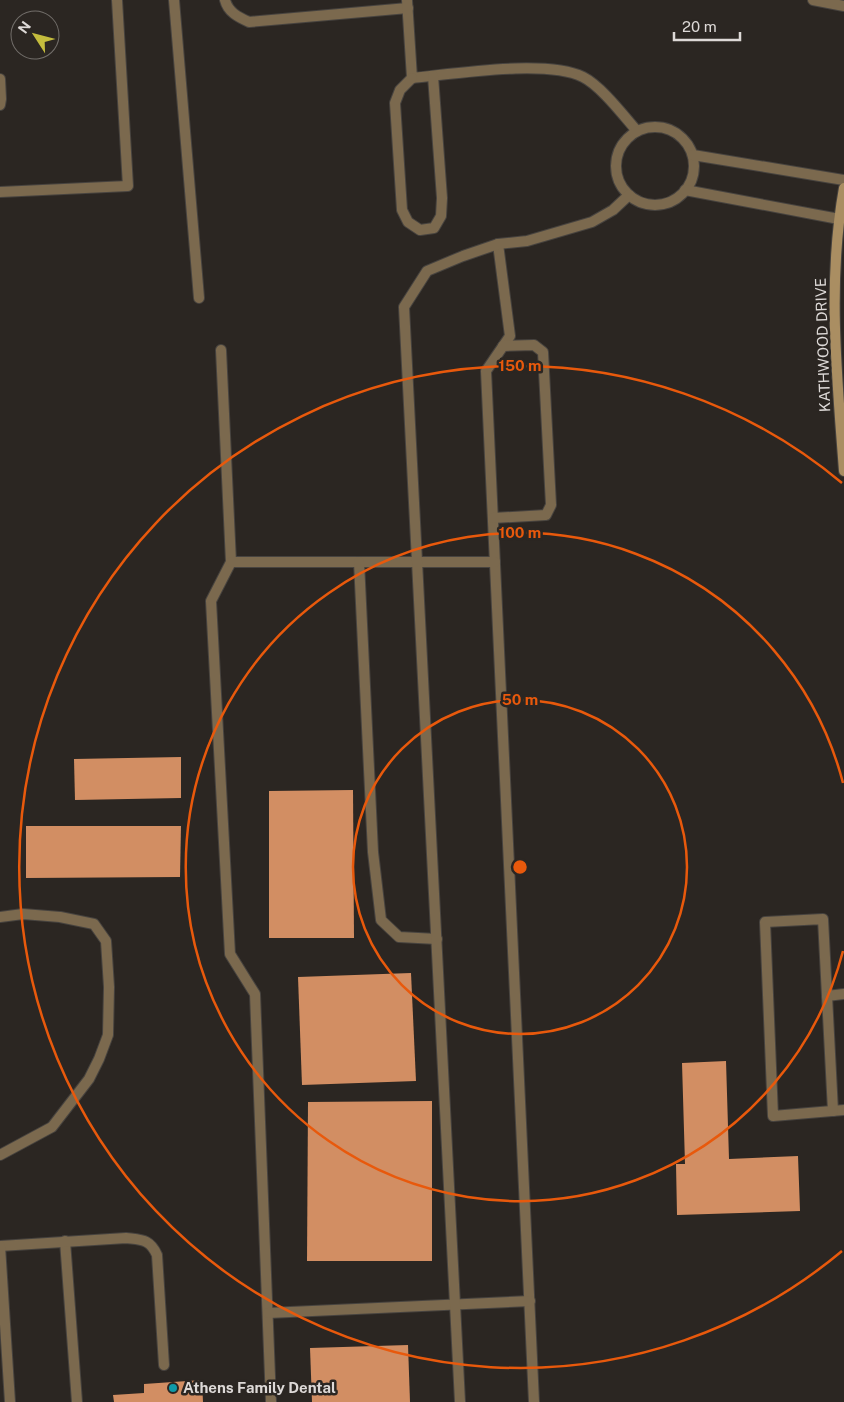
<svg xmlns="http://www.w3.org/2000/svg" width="844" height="1402" viewBox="0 0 844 1402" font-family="'Public Sans',sans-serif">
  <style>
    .building { fill: #d28e63 }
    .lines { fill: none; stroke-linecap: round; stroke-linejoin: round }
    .lane-casing { stroke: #47433f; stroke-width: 12 }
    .street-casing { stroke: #47433f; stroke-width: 12 }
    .secondary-casing { stroke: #47433f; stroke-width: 12 }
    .lane { stroke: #7b694e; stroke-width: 10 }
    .street { stroke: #7b694e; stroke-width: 10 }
    .secondary { stroke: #aa8e62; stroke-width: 10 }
    .ring { fill: none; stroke: #e8590c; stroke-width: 2.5 }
    .culture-dot { fill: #0f9aa8; stroke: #2b2622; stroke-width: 2 }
    .labels { text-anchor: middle; stroke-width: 5; stroke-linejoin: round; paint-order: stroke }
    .street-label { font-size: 15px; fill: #ddd9d7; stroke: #2b2622 }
    .poi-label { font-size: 15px; font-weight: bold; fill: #ddd9d7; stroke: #2b2622; text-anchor: start }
    .centre { fill: #e8590c; stroke: #2b2622; stroke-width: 2.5 }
    .ring-label { font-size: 15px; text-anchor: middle; font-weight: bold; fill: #e8590c; stroke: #2b2622; stroke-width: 5; stroke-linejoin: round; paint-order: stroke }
  </style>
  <rect width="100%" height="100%" fill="#2b2622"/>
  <g class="building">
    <polygon points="181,757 181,798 75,800 74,759"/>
    <polygon points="353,790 354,938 269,938 269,791"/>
    <polygon points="26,826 181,826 180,877 26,878"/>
    <polygon points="411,973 416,1081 302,1085 298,977"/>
    <polygon points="726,1061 729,1159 798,1156 800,1211 677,1215 676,1164 685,1164 682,1063"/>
    <polygon points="432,1101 432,1261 307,1261 308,1102"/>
    <polygon points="408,1345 410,1402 312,1402 310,1348"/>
    <polygon points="202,1380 203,1402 114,1402 113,1395 144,1393 144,1384"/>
  </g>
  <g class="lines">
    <g class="lane-casing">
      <g id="lane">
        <polyline points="174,0 199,298"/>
        <path d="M225,0c3,12 13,17 24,22l159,-14"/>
        <path d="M407,0l5,78c42,-4 134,-19 171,-1 18,9 40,38 54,54"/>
        <polyline points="412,78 400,90 395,103 402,210 408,222 420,230 434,228 441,216 442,198 433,76"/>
        <polyline points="0,79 1,99 0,105"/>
        <circle cx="655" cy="166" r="39"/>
        <polyline points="693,155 844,180"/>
        <polyline points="685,190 839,219"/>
        <polyline points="0,192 128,186 117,0"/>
        <polyline points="498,244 510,336 486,371 534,1402"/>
        <polyline points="221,350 231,562 211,601 230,954 255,994 271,1402"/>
        <polyline points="493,518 546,515 551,505 543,352 534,345 503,346"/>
        <polyline points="231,562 495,562"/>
        <polyline points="359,562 373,852 381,920 399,937 437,939"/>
        <polyline points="0,917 23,914 60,917 94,924 106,941 109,987 108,1035 99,1059 89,1079 52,1127 0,1155"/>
        <polyline points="844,994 827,996 823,919 765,922 773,1116 844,1110"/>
        <polyline points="827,996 833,1111"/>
        <polyline points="65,1241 77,1402"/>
        <path d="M0,1246l126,-8c16,2 24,1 31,17l7,110"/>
        <polyline points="268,1313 530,1301"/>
        <polyline points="460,1402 404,307 427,271 463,256 498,244 527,241 592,222 613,210 629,195"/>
      </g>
    </g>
    <g class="street-casing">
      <g id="street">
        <polyline points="813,0 844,6"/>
        <polyline points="0,1246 10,1402"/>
      </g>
    </g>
    <g class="secondary-casing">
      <path id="secondary" d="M844,188c-17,94 -7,189 0,283"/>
    </g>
    <use href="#lane" class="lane"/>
    <use href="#street" class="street"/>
    <use href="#secondary" class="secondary"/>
  </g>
  <g class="ring">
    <circle cx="520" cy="867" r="167"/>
    <path d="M843 951A334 334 0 1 1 843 783"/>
    <path d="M842 1251A501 501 0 1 1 842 483"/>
  </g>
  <circle class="culture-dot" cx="173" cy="1388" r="5"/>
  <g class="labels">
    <g class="street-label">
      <text transform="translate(823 345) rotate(-92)" y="5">KATHWOOD DRIVE</text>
    </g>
    <g class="poi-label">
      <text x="183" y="1393">Athens Family Dental</text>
    </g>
  </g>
  <circle cx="520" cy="867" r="8" class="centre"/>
  <g class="ring-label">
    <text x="520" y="371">150 m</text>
    <text x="520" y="538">100 m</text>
    <text x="520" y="705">50 m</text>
  </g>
  <g transform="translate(35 35) rotate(306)"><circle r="24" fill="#2b2622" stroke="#726e6a"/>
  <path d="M0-4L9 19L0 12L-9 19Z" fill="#c4bc3d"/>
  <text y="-8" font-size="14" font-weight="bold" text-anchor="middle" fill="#ddd9d7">N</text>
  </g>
  <path d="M674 32v8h66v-8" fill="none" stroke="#ddd9d7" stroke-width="2.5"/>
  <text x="682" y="32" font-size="15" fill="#ddd9d7" stroke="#2b2622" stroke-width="4" paint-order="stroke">20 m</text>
</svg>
